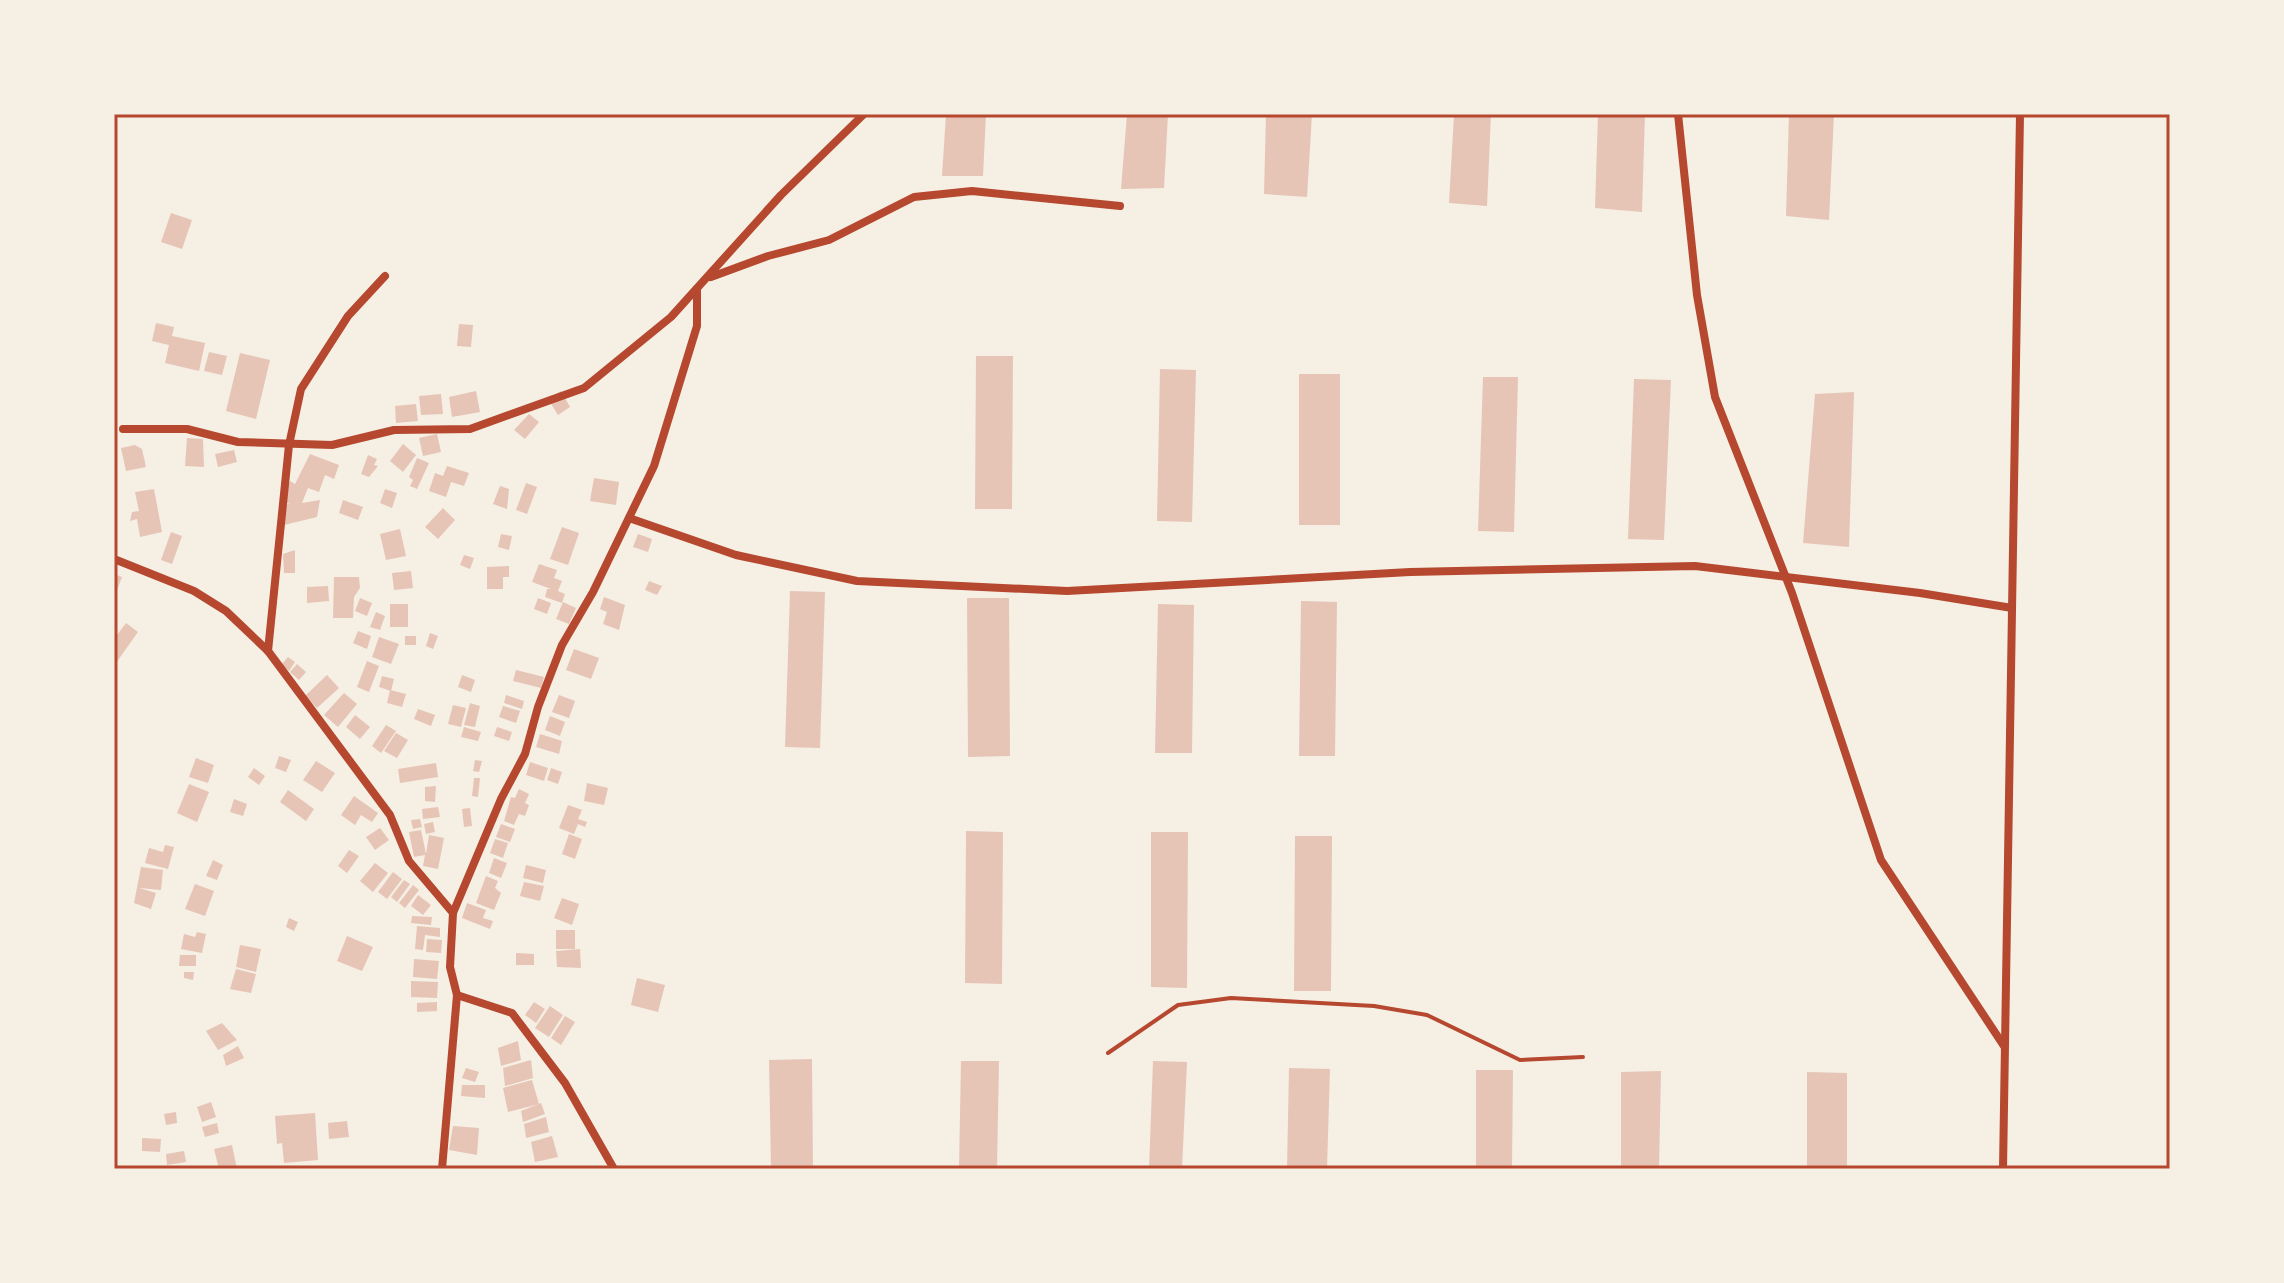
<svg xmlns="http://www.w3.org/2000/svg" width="2284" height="1283" viewBox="0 0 2284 1283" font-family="'Space Grotesk',sans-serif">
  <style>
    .building { fill: #e6c5b7 }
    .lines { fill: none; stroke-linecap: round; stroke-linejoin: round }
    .path { stroke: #b5482f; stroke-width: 4 }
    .minor { stroke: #b5482f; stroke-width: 8 }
    .neatline { fill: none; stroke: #b5482f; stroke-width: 3 }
  </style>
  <rect width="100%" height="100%" fill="#f6efe4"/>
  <g class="building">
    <polygon points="946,114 986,114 983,176 942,176"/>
    <polygon points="1127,114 1168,114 1164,188 1121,189"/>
    <polygon points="1266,114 1312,114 1307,197 1264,194"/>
    <polygon points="1454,114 1491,114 1487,206 1449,203"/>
    <polygon points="1598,114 1645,114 1642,212 1595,208"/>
    <polygon points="1789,114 1834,114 1829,220 1786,216"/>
    <polygon points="171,213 192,220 182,249 161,242"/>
    <polygon points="156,323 174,327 172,336 205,343 199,371 165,363 169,345 152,341"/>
    <polygon points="459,324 473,325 471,347 457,346"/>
    <polygon points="209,352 227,356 222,375 204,371"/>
    <polygon points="240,353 270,360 256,419 226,411"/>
    <polygon points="976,356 1013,356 1012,509 975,509"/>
    <polygon points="1160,369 1196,370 1192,522 1157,521"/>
    <rect x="1299" y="374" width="41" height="151"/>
    <polygon points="1483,377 1518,377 1514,532 1478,531"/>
    <polygon points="1634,379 1671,380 1664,540 1628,539"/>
    <polygon points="476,391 480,412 452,417 449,397"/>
    <polygon points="561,391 570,407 558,415 548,399"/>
    <polygon points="1854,392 1849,547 1803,543 1815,394"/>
    <polygon points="441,394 443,414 421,415 419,396"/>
    <polygon points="416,404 418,421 396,423 395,406"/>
    <polygon points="529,414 539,422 525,439 514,430"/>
    <polygon points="437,434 441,452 423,456 419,438"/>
    <polygon points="187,438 203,439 204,467 185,466"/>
    <polygon points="403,444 416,455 403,472 390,461"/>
    <polygon points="135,445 142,449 146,467 126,471 121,448"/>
    <polygon points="234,450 237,462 218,467 215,454"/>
    <polygon points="310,454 339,465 334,479 325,475 319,492 308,488 302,503 320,500 317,517 280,526 282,505 290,504 282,501 290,481 295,484"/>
    <polygon points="368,455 377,459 374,465 378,466 369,477 361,474"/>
    <polygon points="417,458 429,463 417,489 410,486 413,480 409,477"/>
    <polygon points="447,466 469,473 464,486 451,482 446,497 429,491 435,473 443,476"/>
    <polygon points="594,478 619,482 616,505 590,501"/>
    <polygon points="526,483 537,487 527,514 516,510"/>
    <polygon points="500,486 509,489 507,509 493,504"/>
    <polygon points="154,489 162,532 140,537 137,519 130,521 132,512 139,511 135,492"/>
    <polygon points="385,489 397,493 392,508 380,503"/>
    <polygon points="343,500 363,507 358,520 339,513"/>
    <polygon points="443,508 455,520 438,539 425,527"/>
    <polygon points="562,527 579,533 568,565 550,559"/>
    <polygon points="400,529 406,556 386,560 380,534"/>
    <polygon points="171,532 182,536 172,564 161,560"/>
    <polygon points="501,534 512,536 509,550 498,547"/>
    <polygon points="638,534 652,539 648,552 633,547"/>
    <polygon points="295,550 295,573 284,573 283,554"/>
    <polygon points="464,555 474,558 470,569 460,565"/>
    <polygon points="539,564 557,570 554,578 562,581 558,591 565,594 562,603 545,597 547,589 551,589 532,582"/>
    <polygon points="509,566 509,577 503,577 503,589 487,589 487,567"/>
    <polygon points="411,571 413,588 394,590 392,573"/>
    <polygon points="114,574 122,577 114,598"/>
    <polygon points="334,577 359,577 360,588 354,597 353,618 333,618"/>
    <polygon points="649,581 662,586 657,595 645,590"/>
    <polygon points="328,586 329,601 307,603 307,587"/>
    <polygon points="790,591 825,592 820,748 785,747"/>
    <polygon points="604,597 625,605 619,630 603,624 607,612 600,609"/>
    <polygon points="360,598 372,603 367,616 355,611"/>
    <polygon points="538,598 551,603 547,614 534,609"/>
    <polygon points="967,598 1009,598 1010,756 968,757"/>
    <polygon points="1301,601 1337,602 1335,756 1299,756"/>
    <polygon points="563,602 576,608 569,624 556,619"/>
    <rect x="390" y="604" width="18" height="23"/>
    <polygon points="1158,604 1194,605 1192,753 1155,753"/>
    <polygon points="376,612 385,616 380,630 370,627"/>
    <polygon points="126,623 138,632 116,663 114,639"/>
    <polygon points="358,631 371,636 367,649 353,643"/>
    <polygon points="430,633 438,636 433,649 426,646"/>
    <rect x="405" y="636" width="11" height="9"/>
    <polygon points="379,637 399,644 391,664 372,657"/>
    <polygon points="574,649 599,658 591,679 566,670"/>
    <polygon points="288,657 295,662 289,671 281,665"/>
    <polygon points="367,661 379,666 369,692 357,687"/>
    <polygon points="297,664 306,672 299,680 290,672"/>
    <polygon points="516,670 544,677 541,688 513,681"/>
    <polygon points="327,675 339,688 317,708 305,696"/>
    <polygon points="462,675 475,680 471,692 458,687"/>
    <polygon points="382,676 394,679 391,691 379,687"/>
    <polygon points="390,690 406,694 402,707 387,703"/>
    <polygon points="344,693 357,704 338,727 324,715"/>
    <polygon points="506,695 524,701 522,709 504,703"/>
    <polygon points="559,695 575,701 569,718 552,712"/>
    <polygon points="470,703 480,706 475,727 464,725"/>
    <polygon points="453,705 466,708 461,727 448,724"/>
    <polygon points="503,706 520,711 516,723 499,717"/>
    <polygon points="418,709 435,715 431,726 414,719"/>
    <polygon points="355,715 370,727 360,739 346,727"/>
    <polygon points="550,716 565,722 560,736 545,730"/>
    <polygon points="386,725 396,731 381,753 372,746"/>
    <polygon points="464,727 481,732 478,741 461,737"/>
    <polygon points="497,727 512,732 509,741 494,736"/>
    <polygon points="396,733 408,740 397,758 384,751"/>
    <polygon points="540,734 562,741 559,754 536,747"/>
    <polygon points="279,756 291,760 286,772 275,768"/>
    <polygon points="196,758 214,765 208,783 189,777"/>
    <polygon points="475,760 482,761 479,772 473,771"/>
    <polygon points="316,761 335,773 322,792 303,780"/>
    <polygon points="530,762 548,768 544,781 526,775"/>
    <polygon points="436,763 438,777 400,783 398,769"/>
    <polygon points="254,768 265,776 259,785 248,777"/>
    <polygon points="551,768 562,772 558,784 547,780"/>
    <polygon points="474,778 480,778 478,797 472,796"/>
    <polygon points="587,783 608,788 604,805 584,801"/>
    <polygon points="189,784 209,792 197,822 177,813"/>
    <polygon points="436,786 435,802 425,801 425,787"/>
    <polygon points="519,789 529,794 525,803 529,805 525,816 519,814 514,825 504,821 511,797 515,798"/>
    <polygon points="288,790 314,809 306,821 280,802"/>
    <polygon points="354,796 378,813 372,822 361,815 355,825 341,815"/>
    <polygon points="234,799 247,804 243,816 230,812"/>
    <polygon points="568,805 582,810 578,819 587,822 585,827 578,824 574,834 559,828"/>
    <polygon points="438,807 440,817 423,819 422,809"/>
    <polygon points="470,808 472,826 464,827 462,809"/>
    <polygon points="420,819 422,827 413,829 411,820"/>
    <polygon points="433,822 435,832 426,834 424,824"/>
    <polygon points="501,824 515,829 510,842 496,837"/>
    <polygon points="380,828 389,840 375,850 366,837"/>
    <polygon points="421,830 426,854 429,835 444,838 438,869 423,866 425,855 414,857 409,832"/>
    <polygon points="966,831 1003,832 1002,984 965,983"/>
    <polygon points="1151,832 1188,832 1187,988 1151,987"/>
    <polygon points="569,834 582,839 575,859 562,854"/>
    <polygon points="1295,836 1332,836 1331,991 1294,991"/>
    <polygon points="495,839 508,843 503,858 490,853"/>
    <polygon points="165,845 174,847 168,869 145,863 149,848 163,852"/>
    <polygon points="349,850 359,856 347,873 338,866"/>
    <polygon points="494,858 507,863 501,878 489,873"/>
    <polygon points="213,860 223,865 217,880 206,876"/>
    <polygon points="375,863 388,873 373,892 360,881"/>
    <polygon points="526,865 546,870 543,883 523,878"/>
    <polygon points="141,867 163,870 161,890 139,888 156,893 151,909 134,903"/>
    <polygon points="393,872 402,879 387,899 378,892"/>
    <polygon points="486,876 498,881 495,888 501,893 494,910 476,903"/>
    <polygon points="404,880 410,884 397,902 391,897"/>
    <polygon points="524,882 544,886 540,901 520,896"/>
    <polygon points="195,884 214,891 205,916 185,909"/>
    <polygon points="413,885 419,890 405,908 399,903"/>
    <polygon points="418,895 431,905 423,915 411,906"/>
    <polygon points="562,898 579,904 572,925 554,918"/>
    <polygon points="467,903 486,910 483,918 493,921 490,929 462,918"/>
    <polygon points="412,916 432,917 431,925 411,923"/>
    <polygon points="289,918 298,922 294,931 286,927"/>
    <polygon points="417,926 440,928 440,937 425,935 423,950 415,949"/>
    <rect x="556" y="930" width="19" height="19"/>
    <polygon points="197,932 206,934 202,953 181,949 184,934 195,937"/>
    <polygon points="347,936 373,947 362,971 337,961"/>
    <polygon points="427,939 442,940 441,953 426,952"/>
    <polygon points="240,945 261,949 256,972 236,967"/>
    <polygon points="580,949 581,968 557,967 556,951"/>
    <polygon points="516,953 534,954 534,965 516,965"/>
    <polygon points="180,955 196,955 196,966 179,966"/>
    <polygon points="414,959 439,961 437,979 413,977"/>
    <polygon points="236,969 256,974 251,993 230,989"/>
    <polygon points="184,972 194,972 193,980 184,978"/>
    <polygon points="637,978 665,985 658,1012 631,1005"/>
    <polygon points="411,981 438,982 437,998 411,997"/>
    <polygon points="437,1002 437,1011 417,1012 417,1003"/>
    <polygon points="534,1002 545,1009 536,1023 525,1015"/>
    <polygon points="550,1006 563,1015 549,1037 535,1028"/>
    <polygon points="565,1016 575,1022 561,1045 551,1038"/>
    <polygon points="222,1023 237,1040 218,1050 206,1031"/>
    <polygon points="518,1041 521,1060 501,1066 498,1048"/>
    <polygon points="238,1046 244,1058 226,1066 223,1055"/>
    <polygon points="812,1059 813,1169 771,1169 769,1060"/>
    <polygon points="531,1060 533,1078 505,1086 503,1068"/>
    <polygon points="961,1061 999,1061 997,1169 959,1169"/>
    <polygon points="1153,1061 1187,1062 1182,1169 1149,1169"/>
    <polygon points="466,1068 479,1072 475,1082 462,1078"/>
    <polygon points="1289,1068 1330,1069 1327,1169 1287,1169"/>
    <polygon points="1476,1070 1513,1070 1512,1169 1476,1169"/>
    <polygon points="1661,1071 1659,1169 1621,1169 1621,1072"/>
    <polygon points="1807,1072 1847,1073 1847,1169 1807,1169"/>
    <polygon points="532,1080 539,1104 508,1112 503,1088"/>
    <polygon points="462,1085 485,1085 485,1098 461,1096"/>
    <polygon points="211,1102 216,1117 202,1122 197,1107"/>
    <polygon points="541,1103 545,1114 523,1122 521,1111"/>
    <polygon points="176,1112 177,1123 166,1125 164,1114"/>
    <polygon points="315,1113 318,1160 284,1163 282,1143 277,1144 275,1116"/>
    <polygon points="546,1117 549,1132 526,1138 524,1124"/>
    <polygon points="347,1121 349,1137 329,1139 328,1123"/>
    <polygon points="217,1123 219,1133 205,1137 202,1127"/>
    <polygon points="453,1126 479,1128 477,1155 449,1150"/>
    <polygon points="552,1136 558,1157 535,1162 531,1142"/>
    <polygon points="142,1138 161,1139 160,1152 142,1151"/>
    <polygon points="232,1145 237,1169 219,1169 214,1149"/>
    <polygon points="184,1151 186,1162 167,1165 166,1154"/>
  </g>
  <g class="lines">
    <polyline class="path" points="1108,1053 1178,1005 1231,998 1374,1006 1427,1015 1520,1060 1583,1057"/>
    <g class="minor">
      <polyline points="1678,114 1697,295 1715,397 1792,593 1881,860 2004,1046"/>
      <polyline points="711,277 768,256 829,240 914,197 972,191 1120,206"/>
      <polyline points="123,429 187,429 238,442 332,445 394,430 470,429 584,388 671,317 781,195 864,114"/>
      <polyline points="629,518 736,555 857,581 1067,591 1410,572 1695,566 1920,593 2012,608"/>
      <polyline points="114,559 194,591 226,611 268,651 390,815 409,861 453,913 450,967 457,995 442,1169"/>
      <polyline points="268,651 289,445 301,389 348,316 385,276"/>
      <polyline points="453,913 501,799 525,754 538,707 562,645 593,592 654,466 697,326 697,289"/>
      <polyline points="457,995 512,1013 565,1083 614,1169"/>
      <polyline points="2003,1169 2020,114"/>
    </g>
  </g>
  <rect width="2284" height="1283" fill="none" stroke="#f6efe4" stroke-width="232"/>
  <rect x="116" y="116" width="2052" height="1051" class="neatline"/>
</svg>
